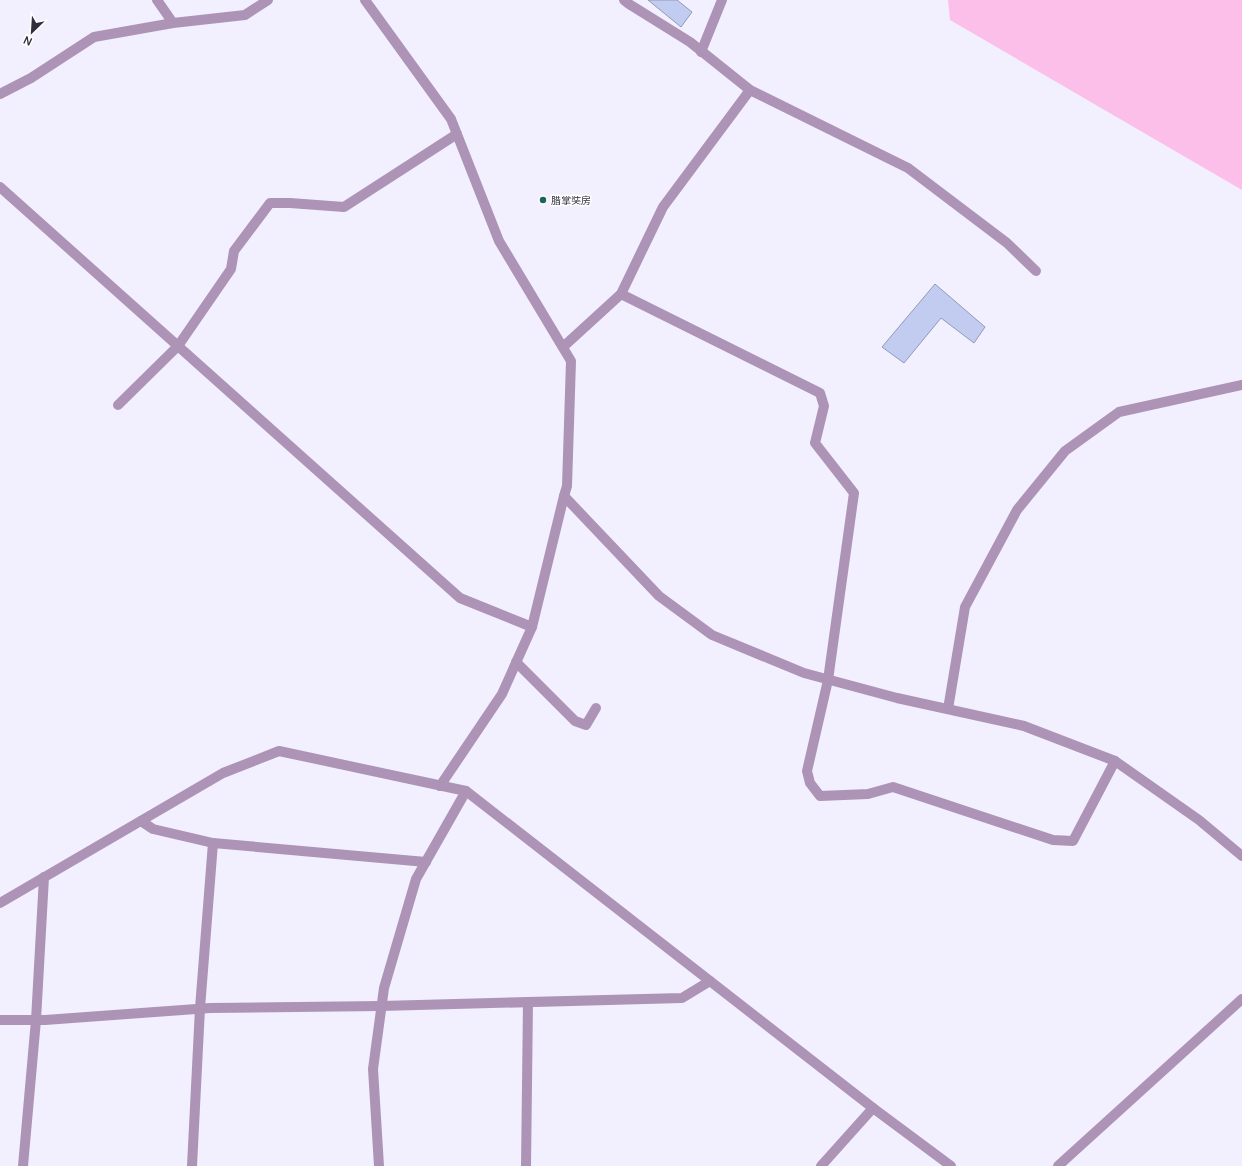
<svg xmlns="http://www.w3.org/2000/svg" width="1242" height="1166" viewBox="0 0 1242 1166" font-family="Manrope,'Noto Sans SC',sans-serif">
  <style>
    .green { fill: #fcbfe9 }
    .building { fill: #c1ccf0; stroke: #919ab8 }
    .lines { fill: none; stroke-linecap: round; stroke-linejoin: round }
    .service { stroke: #ad94b7; stroke-width: 10 }
    .minor { stroke: #ad94b7; stroke-width: 10 }
    .poi-dot { fill: #1c645a; stroke: #fff; stroke-width: 1.5 }
    .labels { text-anchor: middle; stroke-width: 3; stroke-linejoin: round; paint-order: stroke }
    .poi-label { font-size: 10px; fill: #312f3b; stroke: #fff; text-anchor: start }
  </style>
  <rect width="100%" height="100%" fill="#f2f0fe"/>
  <polygon class="green" points="948,0 1242,0 1242,190 950,20"/>
  <g class="building">
    <polygon points="648,0 677,0 692,12 681,27"/>
    <polygon points="935,284 985,327 974,343 941,318 904,363 882,347"/>
  </g>
  <g class="lines">
    <g class="service">
      <polyline points="516,662 575,721 586,725 596,708"/>
      <polyline points="828,680 807,771 810,783 820,796 868,794 893,787 1053,840 1073,841 1115,761"/>
      <polyline points="141,821 153,829 213,843 426,862"/>
      <polyline points="0,1020 45,1020 210,1008 381,1006 682,998 710,981"/>
      <polyline points="23,1166 36,1020 44,877"/>
      <polyline points="192,1166 200,1008 213,843"/>
      <polyline points="526,1166 528,1002"/>
    </g>
    <g class="minor">
      <polyline points="157,0 173,23"/>
      <polyline points="365,0 451,119 499,241 571,361 567,486 564,496 532,627 502,694 440,786"/>
      <polyline points="624,0 629,4 690,42 750,90 908,168 1007,243 1036,271"/>
      <polyline points="701,52 722,0"/>
      <polyline points="0,94 31,78 94,37 173,23 245,15 268,0"/>
      <polyline points="0,187 460,598 532,627"/>
      <polyline points="621,294 820,393 824,406 815,443 854,493 828,680"/>
      <polyline points="563,347 621,294 663,207 750,90"/>
      <polyline points="118,405 178,346 231,269 234,251 270,203 290,203 344,207 457,134"/>
      <polyline points="564,496 659,596 712,635 804,673 897,698 1024,726 1115,761 1199,820 1242,856"/>
      <polyline points="948,709 965,607 1017,510 1065,451 1119,412 1242,385"/>
      <polyline points="0,903 223,773 279,751 466,791 873,1108 951,1166"/>
      <polyline points="379,1166 373,1069 384,988 416,879 466,791"/>
      <polyline points="821,1166 873,1108"/>
      <polyline points="1058,1166 1242,999"/>
    </g>
  </g>
  <circle class="poi-dot" cx="543" cy="200" r="4"/>
  <g class="labels">
    <g class="poi-label">
      <text x="551" y="204">腊掌奘房</text>
    </g>
  </g>
  <g transform="translate(32 32) rotate(205)" stroke="#ffffff" stroke-width="3" paint-order="stroke">
  <path d="M0-3L7 15L0 10L-7 15Z" fill="#312f3b"/>
  <text y="-6" font-size="11" font-weight="bold" text-anchor="middle" fill="#312f3b">N</text>
  </g>
</svg>
